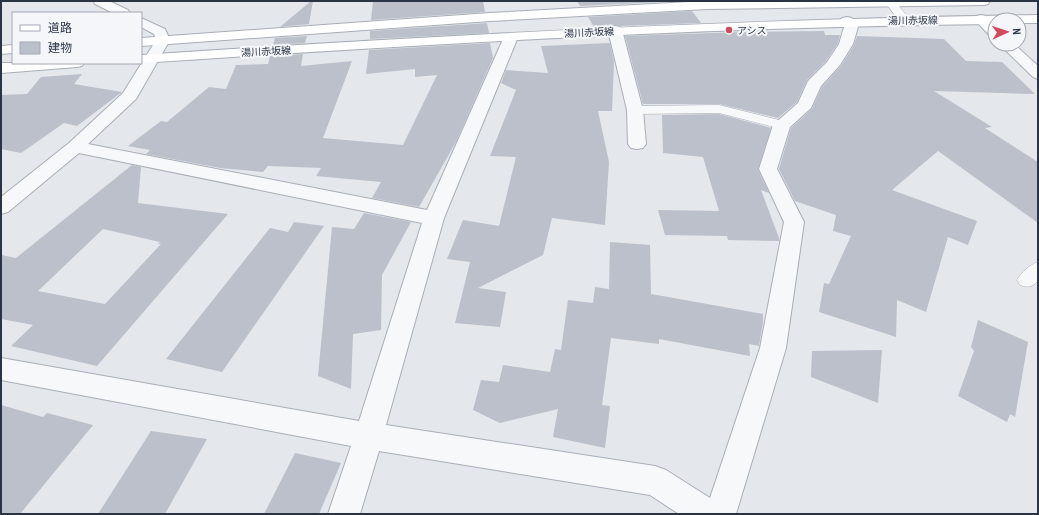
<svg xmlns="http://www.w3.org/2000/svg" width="1039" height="515" viewBox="0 0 1039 515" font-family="'PT Sans Narrow','Noto Sans JP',sans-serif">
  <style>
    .building { fill: #bbc0ca; fill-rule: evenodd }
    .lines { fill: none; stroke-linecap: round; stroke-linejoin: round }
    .lane-casing { stroke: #a9aeb7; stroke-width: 1 }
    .street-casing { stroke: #a9aeb7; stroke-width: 2 }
    .secondary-casing { stroke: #a9aeb7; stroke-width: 2 }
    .lane { fill: #f7f8fa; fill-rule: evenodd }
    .street { fill: #f7f8fa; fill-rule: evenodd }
    .secondary { fill: #fff; fill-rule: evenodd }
    .poi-dot { fill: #d1495b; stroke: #f4f6f9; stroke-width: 1.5 }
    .labels { text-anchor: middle; stroke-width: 4; stroke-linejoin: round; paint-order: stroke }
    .far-street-label { font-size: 10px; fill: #2b3445; stroke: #f4f6f9 }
    .far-poi-label { font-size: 10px; fill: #2b3445; stroke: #f4f6f9; text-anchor: start }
  </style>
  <rect width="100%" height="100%" fill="#e4e7ec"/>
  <g class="building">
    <polygon points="311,1 313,1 309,24 280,27"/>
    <polygon points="373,1 483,1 485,12 371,20"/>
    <polygon points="577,1 680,1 580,6"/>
    <polygon points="692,11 701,23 621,26 615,25 608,27 594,27 588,17"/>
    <polygon points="487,23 489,33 370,39 370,31"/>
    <polygon points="824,31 825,35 840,35 838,43 826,61 807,80 797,102 778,118 719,104 643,104 625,36 743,32"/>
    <polygon points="307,36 305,43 273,45 275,38"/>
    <polygon points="857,36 944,39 966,61 1002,62 1035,94 934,91 992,127 985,128 1038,162 1038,223 938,151 892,190 977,221 968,245 948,237 926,312 897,300 896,337 819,312 824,283 829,284 851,236 833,231 836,215 795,201 779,169 791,128 812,109 822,87 841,66 854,45"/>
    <polygon points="490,43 493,58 456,142 419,207 372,198 381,182 316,176 321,168 268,166 263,172 220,168 146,154 150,150 128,146 161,121 167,122 209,87 226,89 236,65 268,64 270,56 303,54 301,66 352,61 323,138 403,145 437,75 415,77 415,69 366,74 369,50"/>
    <polygon points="610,43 614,62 612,111 598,111 609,162 605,225 552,218 543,255 478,288 506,292 500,327 455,323 470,262 447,259 463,220 499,226 516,157 490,156 516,90 501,83 506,70 548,73 541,46"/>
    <polygon points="82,74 74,84 122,92 77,126 64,123 21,153 1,149 1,95 27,94 41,77"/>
    <polygon points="719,114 771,128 758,170 769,193 761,190 779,238 779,241 728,240 727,236 665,235 658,210 719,211 703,157 663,153 662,115"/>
    <path d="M132,165l9,2 -3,36 90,11 -131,152 -86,-20 22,-21 -32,-6v-64l15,3zM103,229l57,13 -2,2h3l-56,60 -67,-13z"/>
    <polygon points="364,213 411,222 382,275 381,330 353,334 351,389 318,376 332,227 354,229"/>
    <polygon points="294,222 324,226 222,372 166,359 270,228 288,232"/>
    <polygon points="610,242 650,245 651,294 763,314 763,322 759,346 749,344 750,356 659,339 659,344 611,338 602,405 610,406 605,448 553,437 558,409 500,423 473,410 481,380 499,382 503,365 550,372 555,349 561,350 568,300 593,303 595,287 609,289"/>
    <polygon points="978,320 1028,342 1015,417 1010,414 1007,422 958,396 974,351 971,347"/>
    <polygon points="882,350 878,403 811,377 812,351"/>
    <polygon points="1,405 43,417 47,413 93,425 20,514 1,514"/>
    <polygon points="151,431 207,439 165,514 98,514"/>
    <polygon points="295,453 341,463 319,514 264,514"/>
  </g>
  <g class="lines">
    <g class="lane-casing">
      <g id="lane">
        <polygon points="884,1 895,1 911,21 909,23 901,23"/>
        <polygon points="719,105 787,122 789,125 787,128 782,129 719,113 635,114 630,113 628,110 630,107 635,106"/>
        <path d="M1038,262v19c-6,6 -10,7 -18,4l-3,-5c5,-8 12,-15 21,-18z"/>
      </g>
    </g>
    <g class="street-casing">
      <g id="street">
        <polygon points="93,1 109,1 128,10 130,13 113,13 95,4"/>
        <polygon points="981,15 986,16 995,25 995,37 990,36 974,19 976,16"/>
        <polygon points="847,17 852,18 858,27 853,44 840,65 821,86 811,108 790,127 777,169 804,222 786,348 736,514 679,514 650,495 379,451 360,514 328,514 351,446 1,380 1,358 359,421 422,223 79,153 8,212 1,214 1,197 69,143 123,93 156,40 154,34 141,27 141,18 165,29 170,40 136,99 88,144 427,210 504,37 506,34 511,33 516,34 518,37 444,218 386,425 655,466 666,470 710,498 760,348 784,222 759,169 773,125 798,103 808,81 827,62 839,44 844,27 840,21 842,18"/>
        <polygon points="615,26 620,27 622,30 643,110 646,144 643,148 637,149 631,148 628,144 627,110 608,30 610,27"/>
        <polygon points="999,44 1014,44 1038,66 1038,79 1033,77"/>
      </g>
    </g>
    <g class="secondary-casing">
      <g id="secondary">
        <polygon points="707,1 990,1 988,4 984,5 707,9 490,21 141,46 141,38 490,13"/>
        <path d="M1038,15v8h-19v-3h-24v4c-285,3 -570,20 -854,39h-2h2v-8c299,-20 598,-36 897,-40z"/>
        <polygon points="13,45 13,53 1,54 1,46"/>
        <polygon points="1,63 84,63 82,66 77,67 1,73"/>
      </g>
    </g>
    <use href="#lane" class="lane"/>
    <use href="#street" class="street"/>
    <use href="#secondary" class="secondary"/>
  </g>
  <circle class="poi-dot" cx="729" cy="30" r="4"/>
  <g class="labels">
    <g class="far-street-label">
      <text transform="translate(913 20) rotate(-1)" y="4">湯川赤坂線</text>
      <text transform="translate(589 32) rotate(-3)" y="4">湯川赤坂線</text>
      <text transform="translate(266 51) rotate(-3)" y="4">湯川赤坂線</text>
    </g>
    <g class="far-poi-label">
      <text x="737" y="34">アシス</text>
    </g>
  </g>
  <rect width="1039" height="515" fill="none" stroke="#2b3445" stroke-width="4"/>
  <rect x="12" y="12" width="130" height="52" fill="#f4f6f9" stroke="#a4a8b1"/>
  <rect x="20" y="25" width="20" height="6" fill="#ffffff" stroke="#a4a8b1"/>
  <text x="48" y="32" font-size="12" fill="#2b3445">道路</text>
  <rect x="20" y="42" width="20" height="12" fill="#bbc0ca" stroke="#a4a8b1"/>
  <text x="48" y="52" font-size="12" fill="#2b3445">建物</text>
  <g transform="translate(1007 32) rotate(87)"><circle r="19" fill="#f4f6f9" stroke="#a4a8b1"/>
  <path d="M0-3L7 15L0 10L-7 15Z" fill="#d1495b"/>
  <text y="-6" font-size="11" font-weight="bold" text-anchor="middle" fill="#2b3445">N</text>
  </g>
</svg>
